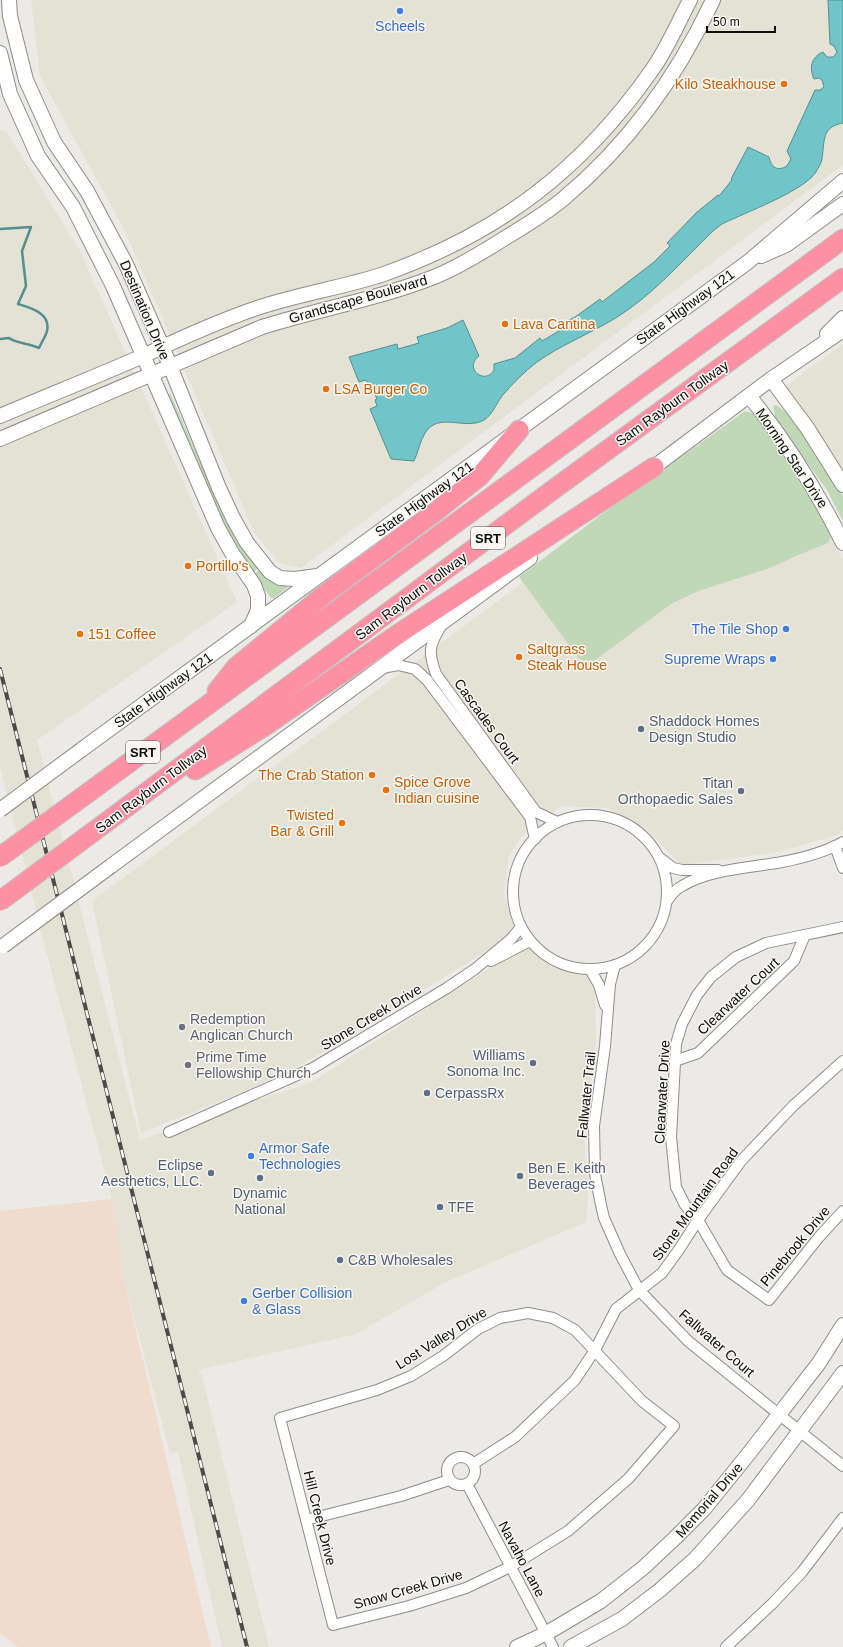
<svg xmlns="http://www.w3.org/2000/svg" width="843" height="1647" viewBox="0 0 843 1647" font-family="Arial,sans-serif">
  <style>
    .built { fill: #e4e1d5 }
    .industrial { fill: #f0dccd }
    .green { fill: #c0d8b6 }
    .water { fill: #71c5c8; stroke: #538e90 }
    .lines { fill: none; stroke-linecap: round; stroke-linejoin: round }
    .stream { stroke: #538e90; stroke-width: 2.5 }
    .street-casing { stroke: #8e8d89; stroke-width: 12 }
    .secondary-casing { stroke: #8e8d89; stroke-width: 16 }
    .highway-casing { stroke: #c5c5c5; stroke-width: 21 }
    .street { stroke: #fff; stroke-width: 10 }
    .secondary { stroke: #fff; stroke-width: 14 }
    .highway { stroke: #fd90a3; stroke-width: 19 }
    .rail-casing { stroke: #4c4b4a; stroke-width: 4 }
    .rail { stroke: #f9f7f3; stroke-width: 2.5; stroke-dasharray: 8; stroke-linecap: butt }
    .secondary-bridge-casing { stroke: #8e8d89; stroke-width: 16; stroke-linecap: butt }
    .highway-bridge-casing { stroke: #c5c5c5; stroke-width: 21; stroke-linecap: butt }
    .secondary-bridge { stroke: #fff; stroke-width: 14 }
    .highway-bridge { stroke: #fd90a3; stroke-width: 19 }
    .shop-dot { fill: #3f7fe0; stroke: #f9f7f3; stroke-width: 1.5 }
    .food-dot { fill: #e8710a; stroke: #f9f7f3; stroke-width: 1.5 }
    .service-dot { fill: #5c6f8a; stroke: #f9f7f3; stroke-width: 1.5 }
    .worship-dot { fill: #6b7280; stroke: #f9f7f3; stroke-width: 1.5 }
    .labels { text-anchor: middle; stroke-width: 3; stroke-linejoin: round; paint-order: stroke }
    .shield { fill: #f9f7f3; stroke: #545351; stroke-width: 1 }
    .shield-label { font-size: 13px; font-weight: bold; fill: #0d0d0c }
    .shop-label { font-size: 14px; fill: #366cbe; stroke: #f9f7f3; text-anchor: end }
    .food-label { font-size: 14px; fill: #c56008; stroke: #f9f7f3; text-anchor: start }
    .street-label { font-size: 14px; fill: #0d0d0c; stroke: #f9f7f3 }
    .service-label { font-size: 14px; fill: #4e5e75; stroke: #f9f7f3; text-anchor: start }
    .worship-label { font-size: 14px; fill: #5b616d; stroke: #f9f7f3; text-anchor: start }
  </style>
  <rect width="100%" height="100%" fill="#ebeae6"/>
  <g class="built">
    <polygon points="31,0 843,0 843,165 301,568 279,563 254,532 124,229 40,76"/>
    <polygon points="0,131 6,131 80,251 237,602 37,740 140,1140 312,1082 526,945 551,967 591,977 595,993 596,1042 584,1133 588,1198 586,1222 444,1283 356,1334 198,1370 202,1376 269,1647 222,1647 178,1452 170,1453 123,1276 112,1199 46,951 0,767"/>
    <polygon points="843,344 843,474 789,394 786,386"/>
    <polygon points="751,414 818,508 843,560 843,831 837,835 778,852 681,865 644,827 607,808 562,806 522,836 508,858 504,895 516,933 286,1074 141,1133 92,901"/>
  </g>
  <polygon class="industrial" points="112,1199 123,1276 211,1647 18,1647 0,1633 0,1211"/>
  <g class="green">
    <polygon points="170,393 226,521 240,544 259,566 254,572 251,572 228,538 165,395"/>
    <polygon points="776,405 789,414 836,483 843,496 843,521 827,490 776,420 773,406"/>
    <polygon points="745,411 751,413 754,412 793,463 832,532 829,541 826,544 798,555 770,568 698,591 671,604 587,666 582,659 580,660 519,577 598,517"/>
    <polygon points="259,570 263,570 288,585 288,587 274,598 271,598 255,577 255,574"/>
  </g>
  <path class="water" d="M828,0h15v123c-22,4 -18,18 -21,35 0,5 -4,10 -6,14 -12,19 -72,41 -94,52l-9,7c-32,31 -61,65 -99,88 -25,15 -53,26 -77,43 -13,10 -24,21 -35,34 -6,8 -9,18 -18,24 -19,11 -45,-9 -59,13 -5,8 -7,20 -11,28l-23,-2 -21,-50 7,-3 -2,-6 2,-1 -6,-14 -2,1 -3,-6 -7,2 -10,-25 48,-13 1,5 21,-6 -2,-6 30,-9 16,-8 16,36c-16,12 6,30 15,14v-6l21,-6 25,-20 2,3 17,-10 -2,-5 18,-9 25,-18 2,3 52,-40 16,-16 -3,-3 29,-30 22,-18 1,1 13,-16 -1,-1 17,-32 21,10c2,10 8,15 18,9l4,-7 -4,-8 28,-61h5l4,-3 -2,-7 -3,-2 -5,1c-5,-11 -3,-22 9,-27l4,5h6l2,-2 2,-3 -3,-6 -4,-2z"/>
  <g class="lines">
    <path class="stream" d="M0,229l31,-2 -9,24 4,35 -8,18c13,4 33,9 29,27 -1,5 -6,12 -8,17 -10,-5 -21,-4 -30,-10l-9,1"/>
    <g class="street-casing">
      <g id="street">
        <path d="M441,626c-12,20 -13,26 -5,48l100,138 21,10"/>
        <polyline points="382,668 398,665 415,669 427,680 530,817 535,839"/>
        <circle cx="590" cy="892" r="77"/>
        <polyline points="835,846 843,868"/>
        <polyline points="660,858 673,868 682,870 718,870"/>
        <path d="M667,901c4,-6 9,-12 15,-15 28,-17 68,-18 100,-24 21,-4 43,-10 61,-20"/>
        <polyline points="843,927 766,943 736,957 711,977 697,995 682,1024 676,1044 671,1137 676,1187 685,1205 698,1220 727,1270 769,1300 819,1237 843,1211"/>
        <polyline points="491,961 530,941"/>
        <polyline points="615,965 610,984 605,1046 594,1126 595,1174 601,1205 604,1218 620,1254 639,1290 688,1341 843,1466"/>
        <polyline points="590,969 599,985 605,1005"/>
        <polyline points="675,1061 698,1053 794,961 805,935"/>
        <polyline points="169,1132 313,1068 447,988 475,969 511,939 521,927"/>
        <polygon points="528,1313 553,1318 575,1330 642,1401 674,1426 628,1479 568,1531 510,1567 466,1588 409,1606 333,1625 280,1418 377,1390 411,1376 443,1356 478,1329 500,1318"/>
        <circle cx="461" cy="1471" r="14"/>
        <polyline points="473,1464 515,1437 575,1380 595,1350 616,1309 662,1273 678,1251 698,1220 741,1161 793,1106 843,1061"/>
        <polyline points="467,1484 553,1647"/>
        <polyline points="306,1520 401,1496 449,1480"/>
        <polyline points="726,1647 773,1603 802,1572 843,1518"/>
      </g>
    </g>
    <g class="secondary-casing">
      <g id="secondary">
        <polyline points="9,0 10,16 26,80 54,142 87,191 126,264 162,346 219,488 233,518 247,543 270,572 280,578 295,579 317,576"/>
        <polyline points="0,53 10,94 38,156 73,207 113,286 218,528 232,553 254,585 258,596 258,610 251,626"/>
        <polyline points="761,256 786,245 843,204"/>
        <polyline points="827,334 843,318"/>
        <polyline points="771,379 808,429 843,485"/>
        <path d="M749,396c37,45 68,95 94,147"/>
        <path d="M0,416c47,-20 95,-39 143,-60 36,-17 73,-34 111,-47 43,-15 88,-21 130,-35 115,-41 198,-104 268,-204 15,-21 26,-47 38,-70"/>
        <path d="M0,439l262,-112c57,-18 116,-28 172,-50 25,-10 49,-25 71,-39 20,-12 40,-24 58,-39 66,-55 114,-122 150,-199"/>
        <polyline points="646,473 771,379 843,330"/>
        <polyline points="81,750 748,262 843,181"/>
        <polyline points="111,866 530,558"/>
        <polyline points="517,1647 547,1633 601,1601 643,1568 675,1538 704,1509 750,1452 819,1363 843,1325"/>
        <polyline points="571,1647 622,1619 660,1590 695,1559 748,1500 843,1373"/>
      </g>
    </g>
    <g class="highway-casing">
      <g id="highway">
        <polyline points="217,691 236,667 325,594 435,512 480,476 519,430"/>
        <polyline points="195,770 268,724 398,634 654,467"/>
        <polyline points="85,795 843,239"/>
        <polyline points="93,832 554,489 843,278"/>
      </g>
    </g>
    <use href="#street" class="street"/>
    <use href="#secondary" class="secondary"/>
    <use href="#highway" class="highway"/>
    <g class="rail-casing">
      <polyline id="rail" points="0,669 247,1647"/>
    </g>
    <use href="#rail" class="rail"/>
    <g class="secondary-bridge-casing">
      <g id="secondary-bridge">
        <polyline points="0,810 81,750"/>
        <polyline points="3,946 111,866"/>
      </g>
    </g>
    <g class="highway-bridge-casing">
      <g id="highway-bridge">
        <polyline points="0,857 85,795"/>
        <polyline points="0,901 93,832"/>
      </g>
    </g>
    <use href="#secondary-bridge" class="secondary-bridge"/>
    <use href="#highway-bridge" class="highway-bridge"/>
  </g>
  <g class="shop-dot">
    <circle cx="400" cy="11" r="4"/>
    <circle cx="786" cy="629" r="4"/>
    <circle cx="773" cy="659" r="4"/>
    <circle cx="251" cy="1156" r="4"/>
    <circle cx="244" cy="1301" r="4"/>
  </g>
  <g class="food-dot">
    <circle cx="784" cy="84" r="4"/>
    <circle cx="505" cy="324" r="4"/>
    <circle cx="326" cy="389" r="4"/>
    <circle cx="188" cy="566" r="4"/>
    <circle cx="80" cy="634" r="4"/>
    <circle cx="519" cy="657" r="4"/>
    <circle cx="372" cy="775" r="4"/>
    <circle cx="386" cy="790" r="4"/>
    <circle cx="342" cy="823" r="4"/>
  </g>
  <g class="service-dot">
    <circle cx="641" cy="729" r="4"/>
    <circle cx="741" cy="791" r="4"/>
    <circle cx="533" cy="1063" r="4"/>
    <circle cx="427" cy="1093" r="4"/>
    <circle cx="211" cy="1173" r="4"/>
    <circle cx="520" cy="1176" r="4"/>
    <circle cx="260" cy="1178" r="4"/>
    <circle cx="440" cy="1207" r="4"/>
    <circle cx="340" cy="1260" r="4"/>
  </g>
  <g class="worship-dot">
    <circle cx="182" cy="1027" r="4"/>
    <circle cx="188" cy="1065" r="4"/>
  </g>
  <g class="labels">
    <g class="shield">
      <rect x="471" y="527" width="34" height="22" rx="3"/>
      <rect x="126" y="741" width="34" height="22" rx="3"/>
    </g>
    <g class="shield-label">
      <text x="488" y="543">SRT</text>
      <text x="143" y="757">SRT</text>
    </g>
    <g class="shop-label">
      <text x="400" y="31" text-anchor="middle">Scheels</text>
      <text x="778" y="634">The Tile Shop</text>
      <text x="765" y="664">Supreme Wraps</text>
      <text x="259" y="1153" text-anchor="start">Armor Safe<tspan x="259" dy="16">Technologies</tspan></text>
      <text x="252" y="1298" text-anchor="start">Gerber Collision<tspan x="252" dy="16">&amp; Glass</tspan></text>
    </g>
    <g class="food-label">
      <text x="776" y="89" text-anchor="end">Kilo Steakhouse</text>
      <text x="513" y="329">Lava Cantina</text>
      <text x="334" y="394">LSA Burger Co</text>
      <text x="196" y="571">Portillo's</text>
      <text x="88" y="639">151 Coffee</text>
      <text x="527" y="654">Saltgrass<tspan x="527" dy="16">Steak House</tspan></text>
      <text x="364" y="780" text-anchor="end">The Crab Station</text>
      <text x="394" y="787">Spice Grove<tspan x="394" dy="16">Indian cuisine</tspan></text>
      <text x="334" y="820" text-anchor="end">Twisted<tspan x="334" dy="16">Bar &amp; Grill</tspan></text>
    </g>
    <g class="street-label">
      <text transform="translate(358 299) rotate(-16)" y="5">Grandscape Boulevard</text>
      <text transform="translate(685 307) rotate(-36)" y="5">State Highway 121</text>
      <text transform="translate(145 310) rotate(67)" y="5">Destination Drive</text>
      <text transform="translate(672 403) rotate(-36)" y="5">Sam Rayburn Tollway</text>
      <text transform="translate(792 458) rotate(56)" y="5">Morning Star Drive</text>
      <text transform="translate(424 499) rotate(-36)" y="5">State Highway 121</text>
      <text transform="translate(411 596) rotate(-37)" y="5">Sam Rayburn Tollway</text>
      <text transform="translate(163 690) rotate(-36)" y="5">State Highway 121</text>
      <text transform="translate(487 721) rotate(54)" y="5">Cascades Court</text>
      <text transform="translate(151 789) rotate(-37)" y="5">Sam Rayburn Tollway</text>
      <text transform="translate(738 996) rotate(-43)" y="5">Clearwater Court</text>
      <text transform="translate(371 1017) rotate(-31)" y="5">Stone Creek Drive</text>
      <text transform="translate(662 1092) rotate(-87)" y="5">Clearwater Drive</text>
      <text transform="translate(586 1095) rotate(-84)" y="5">Fallwater Trail</text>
      <text transform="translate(695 1204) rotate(-54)" y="5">Stone Mountain Road</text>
      <text transform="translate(795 1246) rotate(-50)" y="5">Pinebrook Drive</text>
      <text transform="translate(441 1338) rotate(-32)" y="5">Lost Valley Drive</text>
      <text transform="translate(717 1343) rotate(41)" y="5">Fallwater Court</text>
      <text transform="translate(709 1500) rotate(-49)" y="5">Memorial Drive</text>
      <text transform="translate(320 1518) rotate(76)" y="5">Hill Creek Drive</text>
      <text transform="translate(522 1559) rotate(62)" y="5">Navaho Lane</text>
      <text transform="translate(408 1589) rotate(-16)" y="5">Snow Creek Drive</text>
    </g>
    <g class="service-label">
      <text x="649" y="726">Shaddock Homes<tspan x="649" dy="16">Design Studio</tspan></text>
      <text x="733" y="788" text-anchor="end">Titan<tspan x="733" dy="16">Orthopaedic Sales</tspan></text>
      <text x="525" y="1060" text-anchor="end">Williams<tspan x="525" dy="16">Sonoma Inc.</tspan></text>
      <text x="435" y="1098">CerpassRx</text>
      <text x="203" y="1170" text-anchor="end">Eclipse<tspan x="203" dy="16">Aesthetics, LLC.</tspan></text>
      <text x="528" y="1173">Ben E. Keith<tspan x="528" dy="16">Beverages</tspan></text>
      <text x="260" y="1198" text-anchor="middle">Dynamic<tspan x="260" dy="16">National</tspan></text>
      <text x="448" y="1212">TFE</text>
      <text x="348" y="1265">C&amp;B Wholesales</text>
    </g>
    <g class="worship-label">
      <text x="190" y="1024">Redemption<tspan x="190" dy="16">Anglican Church</tspan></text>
      <text x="196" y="1062">Prime Time<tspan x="196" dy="16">Fellowship Church</tspan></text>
    </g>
  </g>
  <path d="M707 26v6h68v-6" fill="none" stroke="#0d0d0c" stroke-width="2"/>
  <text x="713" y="26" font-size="12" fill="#0d0d0c" stroke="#f9f7f3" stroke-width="3" paint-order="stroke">50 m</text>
</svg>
